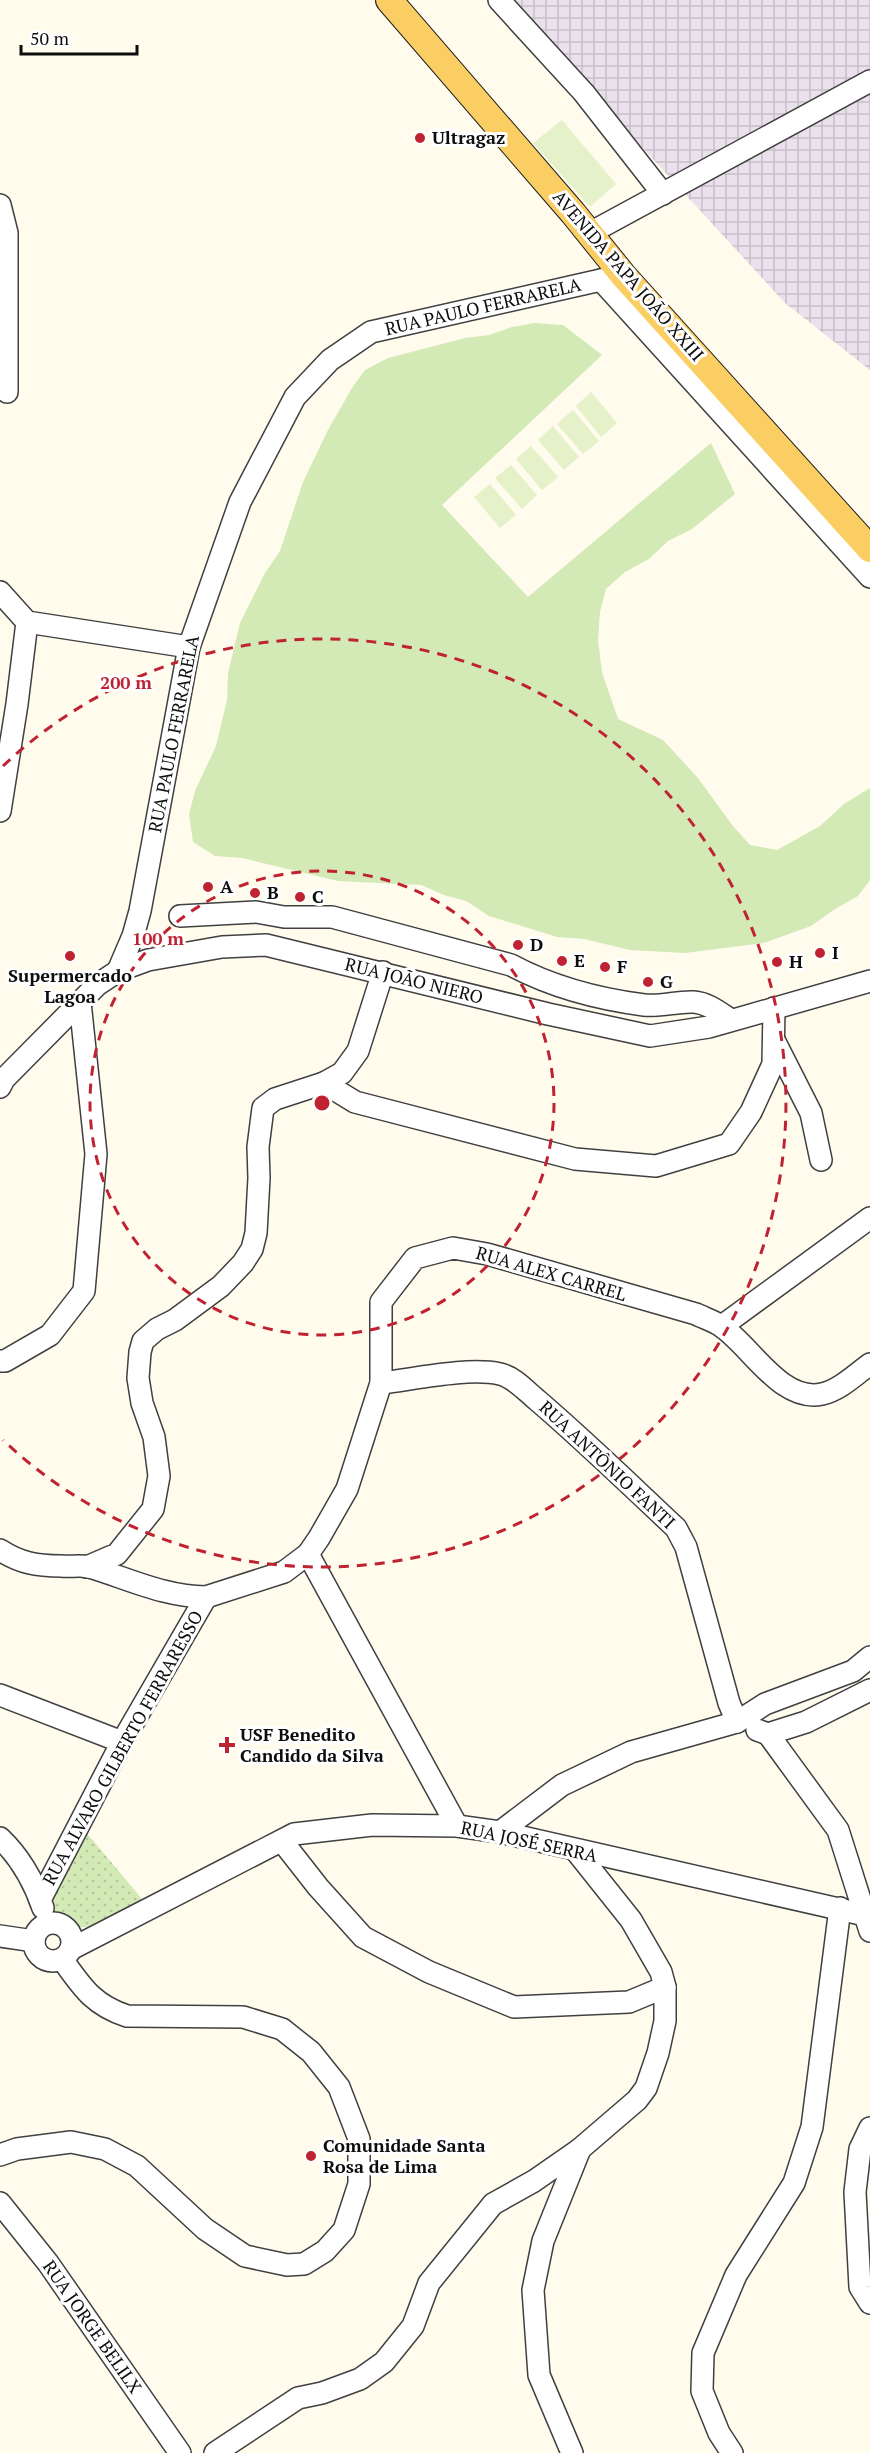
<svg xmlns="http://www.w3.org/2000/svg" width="870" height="2453" viewBox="0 0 870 2453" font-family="'PT Serif',serif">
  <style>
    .industrial { fill: url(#industrial-grid) }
    .grass { fill: #d3eab6 }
    .park { fill: url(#park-dots) }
    .pitch { fill: #e5f1c8 }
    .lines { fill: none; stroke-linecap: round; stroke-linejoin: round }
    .minor-casing { stroke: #404040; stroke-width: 24 }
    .major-casing { stroke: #1e1e1e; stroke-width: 28 }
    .minor { stroke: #fff; stroke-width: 21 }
    .major { stroke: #face62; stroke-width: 26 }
    .ring { fill: none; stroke: #bf2332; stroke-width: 3; stroke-dasharray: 10 8 }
    .poi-dot { fill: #bf2332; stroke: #fff; stroke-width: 2 }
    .labels { text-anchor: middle; stroke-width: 6; stroke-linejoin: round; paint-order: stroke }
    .poi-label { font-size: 18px; font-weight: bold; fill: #0d0d0d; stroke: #fff; text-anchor: start }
    .street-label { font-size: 18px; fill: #0d0d0d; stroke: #fff }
    .centre { fill: #bf2332; stroke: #fff; stroke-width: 3 }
    .ring-label { font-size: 18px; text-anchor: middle; font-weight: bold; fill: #bf2332; stroke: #fff; stroke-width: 6; stroke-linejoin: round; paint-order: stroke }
  </style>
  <defs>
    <pattern id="industrial-grid" width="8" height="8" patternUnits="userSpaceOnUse" patternTransform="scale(1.5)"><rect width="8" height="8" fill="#eae1ec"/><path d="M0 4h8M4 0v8" fill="none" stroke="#c8c0c9"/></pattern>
    <pattern id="park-dots" width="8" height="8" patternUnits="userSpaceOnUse" patternTransform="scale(1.5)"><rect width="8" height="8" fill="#d3eab6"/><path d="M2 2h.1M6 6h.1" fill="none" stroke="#b4c89b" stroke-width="1.8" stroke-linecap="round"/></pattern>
  </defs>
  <rect width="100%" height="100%" fill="#fffbed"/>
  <polygon class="industrial" points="507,0 870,0 870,370 785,303"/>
  <polygon class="grass" points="535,323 563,325 602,355 442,505 528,597 711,443 735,494 692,529 668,541 649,559 625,572 606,589 600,612 598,640 602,672 618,719 663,740 698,778 733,826 750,845 777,850 820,826 844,804 870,788 870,880 858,896 835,909 811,926 764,943 685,953 630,950 584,939 557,937 489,916 466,901 444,895 421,885 338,881 242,858 215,856 193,842 189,814 195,791 216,746 227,700 228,673 240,623 265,573 280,551 303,482 328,430 352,388 365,370 388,358 465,338 489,335 512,327"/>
  <path class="park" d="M86,1832l56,67c-30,18 -62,46 -92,13v-17z"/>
  <g class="pitch">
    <polygon points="562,120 616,184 590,207 533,143"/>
    <polygon points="591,392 617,423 601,437 576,406"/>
    <polygon points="573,410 599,441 583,454 557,424"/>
    <polygon points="553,426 579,457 564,470 538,440"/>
    <polygon points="531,446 558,477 542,490 516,459"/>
    <polygon points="511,465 537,495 522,509 495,478"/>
    <polygon points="490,484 516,515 500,528 474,497"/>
  </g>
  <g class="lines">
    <g class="minor-casing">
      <g id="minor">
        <polyline points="499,0 584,93 663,194"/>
        <polyline points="0,205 7,233 7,392"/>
        <polyline points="590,233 870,81"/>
        <polyline points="601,280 870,577"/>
        <polyline points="0,592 27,622 189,647"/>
        <polyline points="0,811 17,704 27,622"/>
        <path d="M180,916l76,-4 28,5h48l179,48c41,22 87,34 133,40 17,2 34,-4 50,-3 14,1 26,11 37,18"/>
        <polyline points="118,971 133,936 140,911 189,647 240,502 295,397 330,360 371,332 623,275"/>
        <polyline points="775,1042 811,1113 821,1160"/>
        <polyline points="324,1083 355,1102 575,1159 656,1166 729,1144 751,1112 773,1064 774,1008"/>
        <polyline points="0,1087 4,1079 97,985 118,971 148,960 222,947 266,945 548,1014 650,1036 709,1027 870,981"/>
        <polyline points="722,1326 870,1218"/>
        <polyline points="0,1361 5,1361 50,1335 84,1291 96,1154 80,1002"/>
        <path d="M381,1383c34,-4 87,-16 119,-9 14,3 26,17 37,26 48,41 93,85 139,128l10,19 43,156 8,19"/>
        <path d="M0,1550c20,13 37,16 61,16 9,1 20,-1 28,1 38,11 76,30 117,30l78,-25 24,-18 11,-16 28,-49 34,-106v-81l34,-44 38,-10 34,6 209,60c8,4 18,7 25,12 30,20 60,77 101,68 18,-4 34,-20 48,-30"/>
        <polyline points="308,1554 457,1826"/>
        <polyline points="87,1567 117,1554 153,1509 159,1476 154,1437 142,1403 138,1378 140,1352 143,1341 157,1329 175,1320 221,1286 243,1263 252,1249 256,1233 259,1178 258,1147 263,1108 275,1099 324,1083 342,1073 358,1051 383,972"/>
        <polyline points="0,1695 122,1742"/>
        <polyline points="757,1730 768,1734 806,1722 870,1690"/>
        <polyline points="768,1734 838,1830 870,1931"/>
        <polyline points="500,1832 562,1785 631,1752 737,1722 765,1704 853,1671 870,1657"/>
        <path d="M0,1838c20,19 34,44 43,70"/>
        <polyline points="282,1841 318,1887 363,1937 429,1972 514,2007 629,2002 665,1987"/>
        <polyline points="40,1900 122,1742 206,1597"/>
        <circle cx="53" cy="1942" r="19"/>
        <polyline points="0,1936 34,1941"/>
        <polyline points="71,1949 294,1834 372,1825 457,1826 500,1832 865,1915"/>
        <polyline points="870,2128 860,2149 855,2192 860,2287 870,2303"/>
        <path d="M0,2155l17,-6 54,-7 34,7 32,17 68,63 40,27 42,9 17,-1 21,-13 19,-21 15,-46v-45l-20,-52 -28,-35 -29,-23 -39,-12 -116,-1c-34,-11 -45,-29 -65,-57"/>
        <polyline points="0,2203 48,2263 180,2453"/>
        <polyline points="215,2453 298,2398 322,2393 360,2379 384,2362 413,2326 429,2283 493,2204 534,2181 580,2149 637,2100 646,2088 658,2053 665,2021 665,1987 661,1972 631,1920 576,1851"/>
        <polyline points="572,2453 539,2375 533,2290 543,2241 580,2149"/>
        <polyline points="732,2453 719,2433 702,2391 703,2353 736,2275 794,2183 812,2127 840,1908"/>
      </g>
    </g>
    <g class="major-casing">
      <polyline id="major" points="389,0 573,213 623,275 870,549"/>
    </g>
    <use href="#minor" class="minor"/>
    <use href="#major" class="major"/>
  </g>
  <g class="ring">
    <circle cx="322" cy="1103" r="232"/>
    <path d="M3 766A464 464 0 1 1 3 1440"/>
  </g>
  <g class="poi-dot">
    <circle cx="420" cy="138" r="6"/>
    <circle cx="208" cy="887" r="6"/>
    <circle cx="255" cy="893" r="6"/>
    <circle cx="300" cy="897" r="6"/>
    <circle cx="518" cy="945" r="6"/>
    <circle cx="820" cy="953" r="6"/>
    <circle cx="70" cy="956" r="6"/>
    <circle cx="562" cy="961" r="6"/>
    <circle cx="777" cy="962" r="6"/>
    <circle cx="605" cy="967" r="6"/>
    <circle cx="648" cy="982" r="6"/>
    <path d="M224 1736h6v6h6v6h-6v6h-6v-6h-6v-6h6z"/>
    <circle cx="311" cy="2156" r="6"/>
  </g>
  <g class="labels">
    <g class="poi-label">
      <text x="432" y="144">Ultragaz</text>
      <text x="220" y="893">A</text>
      <text x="267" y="899">B</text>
      <text x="312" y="903">C</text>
      <text x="530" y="951">D</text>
      <text x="832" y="959">I</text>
      <text x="574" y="967">E</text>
      <text x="789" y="968">H</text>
      <text x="617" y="973">F</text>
      <text x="70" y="982" text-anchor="middle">Supermercado<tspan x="70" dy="21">Lagoa</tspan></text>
      <text x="660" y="988">G</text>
      <text x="240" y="1741">USF Benedito<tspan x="240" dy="21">Candido da Silva</tspan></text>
      <text x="323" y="2152">Comunidade Santa<tspan x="323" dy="21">Rosa de Lima</tspan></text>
    </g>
    <g class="street-label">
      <text transform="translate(628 276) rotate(49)" y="6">AVENIDA PAPA JOÃO XXIII</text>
      <text transform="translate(483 307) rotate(-13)" y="6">RUA PAULO FERRARELA</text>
      <text transform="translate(174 734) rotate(-79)" y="6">RUA PAULO FERRARELA</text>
      <text transform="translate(414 981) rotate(14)" y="6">RUA JOÃO NIERO</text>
      <text transform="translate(551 1274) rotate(16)" y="6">RUA ALEX CARREL</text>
      <text transform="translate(607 1465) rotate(43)" y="6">RUA ANTÔNIO FANTI</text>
      <text transform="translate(123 1748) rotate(-61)" y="6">RUA ALVARO GILBERTO FERRARESSO</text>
      <text transform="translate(529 1842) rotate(12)" y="6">RUA JOSÉ SERRA</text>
      <text transform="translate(92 2327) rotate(55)" y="6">RUA JORGE BELILX</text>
    </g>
  </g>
  <circle cx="322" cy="1103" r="9" class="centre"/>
  <g class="ring-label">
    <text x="126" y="689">200 m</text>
    <text x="158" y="945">100 m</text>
  </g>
  <path d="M21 45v9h116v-9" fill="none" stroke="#0d0d0d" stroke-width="3"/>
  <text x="30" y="45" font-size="18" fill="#0d0d0d" stroke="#ffffff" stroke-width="4.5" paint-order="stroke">50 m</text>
</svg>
